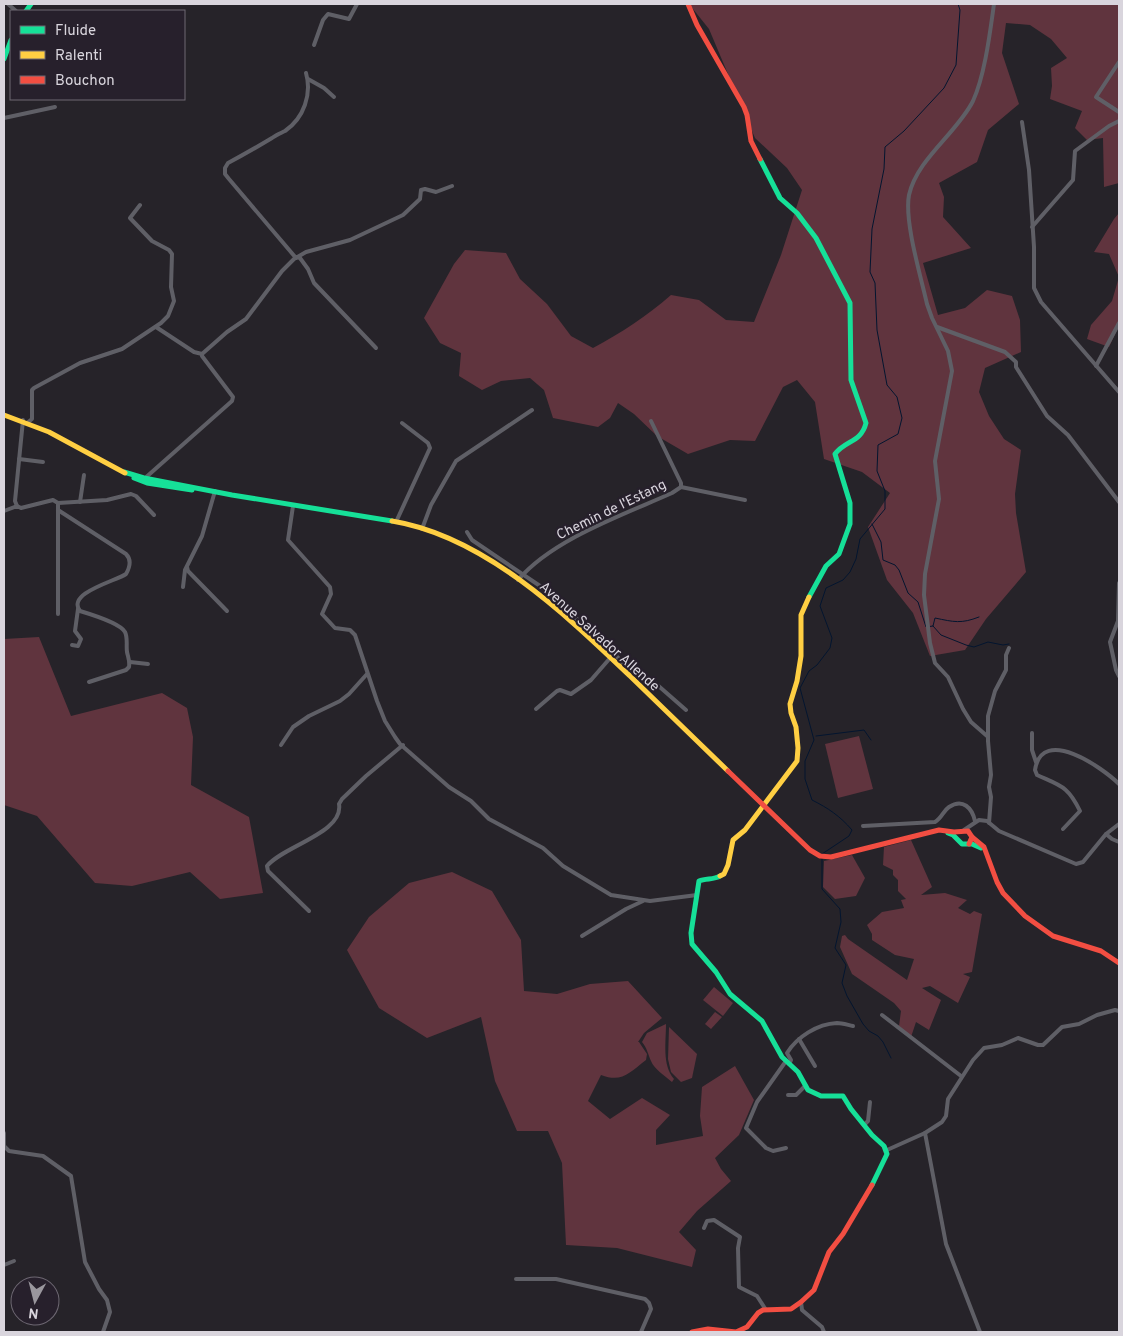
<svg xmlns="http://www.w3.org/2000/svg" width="1123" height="1336" viewBox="0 0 1123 1336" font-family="Overpass,sans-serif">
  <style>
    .green { fill: #60343e }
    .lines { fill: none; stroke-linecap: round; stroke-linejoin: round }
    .stream { stroke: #03152f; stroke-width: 1 }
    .street { stroke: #5f5f66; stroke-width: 4 }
    .fast { stroke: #16e098; stroke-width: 5 }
    .slow { stroke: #ffcf43; stroke-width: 5 }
    .jam { stroke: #f24e42; stroke-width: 5 }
    .labels { text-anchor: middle; stroke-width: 4.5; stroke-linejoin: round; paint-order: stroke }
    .street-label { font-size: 14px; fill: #d9d5dd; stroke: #27202c }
  </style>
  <rect width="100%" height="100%" fill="#262329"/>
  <g class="green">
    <path d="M689,4h430v179l-15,4 -1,-49 -16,2 -12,-12 7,-17 -32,-12 2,-13 -1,-18 16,-10 -16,-19 -21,-14 -24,-2 -4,30 17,51 -31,26 -11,32 -38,21 5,14 -1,20 28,31 -48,15 15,52 27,-7 22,-18 25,6 8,24 1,32 -36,16 -6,24 10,24 15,23 17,11 -6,44 1,19 10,59 -40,47 -21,31 -35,6 -17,-43 -26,-33 -19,-53 22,-34 -28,-21 -38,-13 -9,-57 -18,-22 -14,7 -28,54 -25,-1 -42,14 -31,-18 -23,-22 -16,-11 -8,15 -12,9 -45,-9 -9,-28 -14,-12 -29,3 -19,9 -23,-14 2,-23 -21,-10 -16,-25 30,-54 11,-14 41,3 14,26 27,25 24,32 22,12c28,-15 54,-32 78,-53l28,5 27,20 28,2 27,-67 21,-65 -15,-22 -32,-30 -46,-109z"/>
    <polygon points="1119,213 1119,326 1109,347 1087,339 1091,325 1112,301 1119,277 1109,254 1094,252 1114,219"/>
    <polygon points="39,637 71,716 162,693 187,708 193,737 191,785 249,817 263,893 220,899 190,872 132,886 95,883 37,816 4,805 4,639"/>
    <polygon points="859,736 873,789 838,798 825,744"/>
    <polygon points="911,840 932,887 921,895 945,893 967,900 958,908 970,914 974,911 982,914 972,972 963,974 970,977 958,1003 930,986 922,988 941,1000 929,1030 916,1022 911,1037 899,1026 901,1011 894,1003 852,974 840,947 842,936 845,935 848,939 907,980 914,959 895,955 872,940 872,934 867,925 882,912 904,908 901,900 906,899 898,891 898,880 893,875 893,870 883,865 884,847"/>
    <polygon points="852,855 865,878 856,896 835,899 823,887 824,861"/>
    <path d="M452,872l40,19 29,49 3,51 33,3 33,-10 38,-3 34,37 -18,15 -6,9h1l8,12 -1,6c-17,13 -24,23 -45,15l-13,26 22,18 32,-21 28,17 -14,15v15l47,-9 -3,-20 2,-29 33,-21 19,34 -15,35 -24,23 6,11 10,12 -34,30 -18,21 17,18 -4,17 -75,-19 -51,-3 -4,-82 -14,-32h-31l-22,-50 -14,-64 -54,21 -48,-30 -32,-58 22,-33 40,-34z"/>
    <polygon points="714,987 733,1003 723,1016 703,1000"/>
    <polygon points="715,1012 722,1017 711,1029 705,1024"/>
    <path d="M666,1024c0,18 -4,41 8,55l-2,3c-7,-6 -18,-13 -21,-21 -3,-7 -4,-13 -9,-19l5,-9z"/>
    <polygon points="669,1027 697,1054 692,1078 681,1082 671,1072 668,1059"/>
  </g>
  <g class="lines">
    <g class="stream">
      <path d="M872,524l9,18 2,18 12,5 4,5 9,23 10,9 8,25 7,-1 2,-8c19,4 26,6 44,-1"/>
      <polyline points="933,626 941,635 966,645 974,647 988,642 1003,645 1009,644"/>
      <polyline points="816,736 864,730 871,740"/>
      <path d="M822,854l27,-18 3,-6c-12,-14 -24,-22 -40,-30l-7,-21v-18l9,-21 -14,-52 9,-17 8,-6 13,-17 2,-10 -12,-32 6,-18 17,-8 7,-8 6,-13 4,-20 25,-30v-18l-8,-20 1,-26 20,-11 4,-16 -5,-21 -10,-12 -10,-55 -2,-47 -5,-11 2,-43 12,-60 1,-22 19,-16 40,-43 12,-23 4,-55 -2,-6"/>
      <polyline points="822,858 822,889 840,909 841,922 835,948 846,965 842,983 847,996 863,1024 869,1031 878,1036 883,1042 891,1058"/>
    </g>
    <g class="street">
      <polyline points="8,4 16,11"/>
      <polyline points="314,45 323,20 328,14 349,19 357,4"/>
      <polyline points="1119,62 1096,97 1119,112"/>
      <polyline points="308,79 324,88 334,97"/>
      <polyline points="4,118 55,107"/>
      <polyline points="1022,122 1029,170 1034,247 1034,288 1041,302 1119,392"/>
      <polyline points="1032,227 1073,180 1075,151 1109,126 1119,121"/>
      <polyline points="297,257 300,258 308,269 314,283 376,348"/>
      <path d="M296,258l-67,-79 -4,-5v-6l3,-5c15,-8 29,-16 44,-25 4,-3 9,-5 13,-7 19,-13 27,-37 21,-58"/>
      <polyline points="156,327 194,352 202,354"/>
      <polyline points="937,327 1005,352 1016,362 1016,367 1047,416 1068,435 1119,502"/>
      <polyline points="1096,366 1119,323"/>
      <polyline points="27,423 32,419 32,390 34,388 80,363 122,349 161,323 168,316 174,301 171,287 172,254 169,250 152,241 130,218 140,205"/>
      <polyline points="19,459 43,462"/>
      <polyline points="144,479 232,401 233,397 202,356 202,354 227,332 246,319 282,271 294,259 306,252 350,240 403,215 420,199 421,190 425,189 436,192 452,186"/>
      <polyline points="681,487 745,500"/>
      <polyline points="80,502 84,475"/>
      <polyline points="17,506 15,501 23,420"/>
      <polyline points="293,506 288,540 330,587 331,594 322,614 335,628 350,630 355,635 377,701 385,721 395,737 400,744 449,787 471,801 489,819 543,848 563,866 611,895 650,901 697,895"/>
      <path d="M58,510l68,44c6,6 4,13 0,20 -10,7 -60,19 -46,37 10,3 40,12 45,21 3,6 1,14 2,20 1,5 3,9 2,15l-3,3 -37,12"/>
      <polyline points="4,511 17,506 21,508 53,500 58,503 107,500 131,494 136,496 154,515"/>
      <polyline points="396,522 430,448 428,443 402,423"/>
      <polyline points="422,529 431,505 456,461 532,410"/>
      <polyline points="467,532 472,540 546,590 630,669 654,682 686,710"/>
      <polyline points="187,567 188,571 227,611"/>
      <path d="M518,580c35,-41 105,-65 154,-87l9,-6v-4l-30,-62"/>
      <polyline points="1119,583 1118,621 1110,642 1116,670 1119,676"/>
      <polyline points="183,587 185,570 202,536 215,491"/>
      <polyline points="58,614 58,503"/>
      <polyline points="72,645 78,646 81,639 75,631 78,609"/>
      <polyline points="130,662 148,664"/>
      <polyline points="536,709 557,691 560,690 571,694 591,680 611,657"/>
      <polyline points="1032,733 1032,750 1036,762"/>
      <path d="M987,736l-16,-14 -8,-13 -15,-32 -13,-14 -5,-20 -6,-48 1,-21 14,-75 -4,-38 17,-90 -4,-20 -16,-33 -5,-14c-6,-27 -23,-83 -18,-109 8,-36 48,-62 64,-94 12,-26 17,-69 21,-97"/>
      <polyline points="281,745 293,727 309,716 340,701 349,694 367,674"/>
      <polyline points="989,823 991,797 989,787 991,775 988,741 988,716 995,691 1006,670 1006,655 1009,648"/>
      <path d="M863,826l72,-4c7,-4 8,-11 14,-15 14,-9 23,1 26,14"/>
      <path d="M1063,829l17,-18c-12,-25 -19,-25 -43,-36l-2,-5c7,-45 68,-2 84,14"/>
      <polyline points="964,830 979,820 987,821 999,831 1076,864 1083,862 1106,834 1119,824"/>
      <polyline points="1106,834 1112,839 1119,842"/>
      <path d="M309,911l-41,-40 -1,-5c16,-20 77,-33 72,-62l3,-5 24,-23 37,-31"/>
      <polyline points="582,936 626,909 643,901"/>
      <polyline points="882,1015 961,1076"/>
      <polyline points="799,1039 815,1066"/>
      <path d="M789,1064l2,-4 -4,-7c10,-16 30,-29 50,-30 5,0 11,2 16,3"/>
      <polyline points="788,1095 796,1095 805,1086"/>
      <polyline points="864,1125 868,1121 870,1102"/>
      <polyline points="4,1133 4,1146 9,1151 43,1156 71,1176 85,1262 99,1289 107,1300 110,1312 103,1332"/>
      <polyline points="925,1133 946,1244 980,1332"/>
      <polyline points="786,1148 773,1151 766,1148 746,1128 757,1102 786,1061"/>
      <polyline points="887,1150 925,1133 942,1122 946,1116 948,1099 973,1060 984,1048 1002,1045 1018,1038 1038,1045 1043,1045 1062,1027 1079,1024 1097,1015 1115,1010 1119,1011"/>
      <polyline points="704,1228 707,1221 714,1220 740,1237 738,1248 739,1287 757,1296 766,1310"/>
      <polyline points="4,1265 14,1261"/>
      <polyline points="516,1279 556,1279 645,1299 649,1303 651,1309 641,1332"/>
      <polyline points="801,1302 802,1310 822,1327 824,1332"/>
    </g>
    <g class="fast">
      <polyline points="26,11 31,4"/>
      <polyline points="4,59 11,40"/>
      <path d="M760,159l20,39 17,15 19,25 34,65 1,77 15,43c-5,20 -21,17 -31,31l15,49v21l-11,30 -13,12 -17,31"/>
      <polyline points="124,472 144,478 232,495 392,521"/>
      <polyline points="134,478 147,483 192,490"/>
      <polyline points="948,833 953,835 962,844 972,844 981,848"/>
      <path d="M720,876c-6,4 -14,2 -21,5l-8,52 1,11 24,28 14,22 32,27 20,36 16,15 10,18 13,6h22l8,13 21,26 12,11 3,8 -15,31"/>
    </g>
    <g class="slow">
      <polyline points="4,415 49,432 125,473"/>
      <path d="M392,521c92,15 173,93 238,155 33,32 66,64 98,95"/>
      <polyline points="720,876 724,874 728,865 733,840 745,830 797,761 798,748 796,727 791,713 790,704 797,681 801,656 801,615 809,597"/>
    </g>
    <g class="jam">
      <polyline points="688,4 697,25 744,107 747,115 751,141 760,159"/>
      <polyline points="728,771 810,850 820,856 831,857 939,830 954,832 968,831 972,837 969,844"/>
      <polyline points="972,837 984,847 997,882 1003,893 1025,916 1053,936 1101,951 1119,963"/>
      <polyline points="692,1332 708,1329 736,1332 747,1327 758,1313 763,1310 791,1309 801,1302 814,1290 829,1252 843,1234 872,1185"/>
    </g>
  </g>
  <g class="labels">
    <g class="street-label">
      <text transform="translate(611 509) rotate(-26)" y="5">Chemin de l'Estang</text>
      <text transform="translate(600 636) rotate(42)" y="5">Avenue Salvador Allende</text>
    </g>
  </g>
  <rect width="1123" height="1336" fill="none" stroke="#d9d5dd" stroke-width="10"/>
  <rect x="10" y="10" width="175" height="90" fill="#27202c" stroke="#6e6873"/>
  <rect x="20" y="26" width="25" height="8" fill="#16e098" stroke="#6e6873"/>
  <text x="55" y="35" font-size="15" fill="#d9d5dd">Fluide</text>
  <rect x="20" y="51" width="25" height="8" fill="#ffcf43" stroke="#6e6873"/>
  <text x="55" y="60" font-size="15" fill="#d9d5dd">Ralenti</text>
  <rect x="20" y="76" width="25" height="8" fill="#f24e42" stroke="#6e6873"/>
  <text x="55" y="85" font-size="15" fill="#d9d5dd">Bouchon</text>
  <g transform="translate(35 1301) rotate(187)"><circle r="24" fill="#27202c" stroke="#6e6873"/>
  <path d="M0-4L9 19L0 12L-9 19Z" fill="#9a979e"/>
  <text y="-8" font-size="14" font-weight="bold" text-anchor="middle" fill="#d9d5dd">N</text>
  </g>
</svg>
